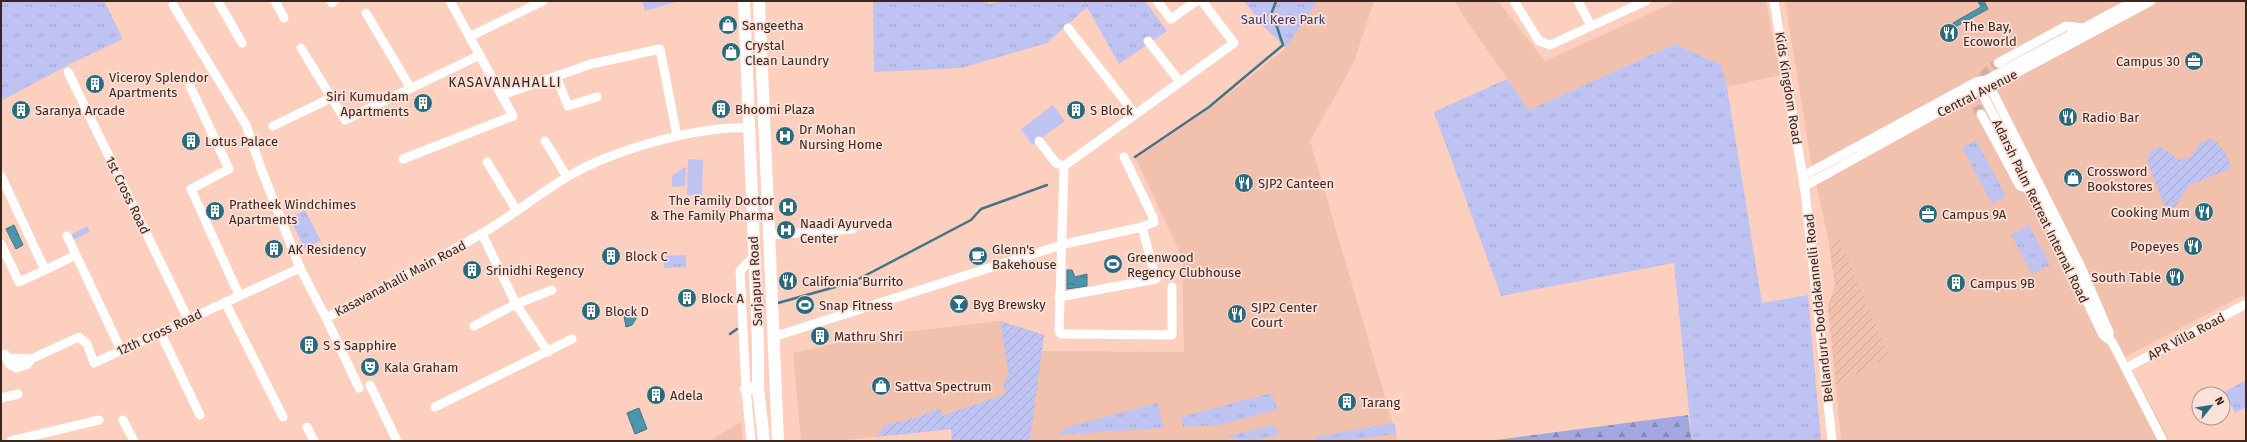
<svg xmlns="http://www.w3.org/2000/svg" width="2247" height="442" viewBox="0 0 2247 442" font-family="'Fira Sans',sans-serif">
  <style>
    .built { fill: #f2c1ae }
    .industrial { fill: url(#industrial-furrows) }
    .grass { fill: url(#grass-tufts) }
    .forest { fill: url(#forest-firs) }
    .garden { fill: url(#garden-furrows) }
    .pitch { fill: #bec3f1 }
    .water { fill: url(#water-ripples); stroke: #467482 }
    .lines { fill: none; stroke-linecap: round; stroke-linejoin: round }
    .stream { stroke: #467482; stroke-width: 2.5 }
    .minor-tunnel { stroke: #d6ad9f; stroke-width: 9; stroke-dasharray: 9 4.5; stroke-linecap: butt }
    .minor { stroke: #fff; stroke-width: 9 }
    .major { stroke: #fff; stroke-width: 12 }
    .labels { text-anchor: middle; stroke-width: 3.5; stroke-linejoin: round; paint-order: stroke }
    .park-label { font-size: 13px; fill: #3a397c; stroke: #fae2da }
    .poi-label { font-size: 13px; fill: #3b261e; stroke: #fae2da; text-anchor: start }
    .street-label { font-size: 13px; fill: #3b261e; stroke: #fae2da }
    .neighbourhood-label { font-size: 14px; letter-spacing: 1px; fill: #3b261e; stroke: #fae2da }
  </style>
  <defs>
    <pattern id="industrial-furrows" width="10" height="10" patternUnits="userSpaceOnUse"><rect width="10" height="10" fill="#f2c1ae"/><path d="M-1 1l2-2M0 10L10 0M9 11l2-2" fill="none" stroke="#d0a695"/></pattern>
    <pattern id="grass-tufts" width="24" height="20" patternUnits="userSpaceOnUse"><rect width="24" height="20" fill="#bec3f1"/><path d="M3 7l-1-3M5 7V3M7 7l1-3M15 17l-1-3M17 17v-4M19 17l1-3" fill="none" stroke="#a4a7ce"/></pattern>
    <pattern id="forest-firs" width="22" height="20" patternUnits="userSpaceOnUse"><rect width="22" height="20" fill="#a3a8e0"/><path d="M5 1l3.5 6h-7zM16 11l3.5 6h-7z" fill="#8689b5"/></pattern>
    <pattern id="garden-furrows" width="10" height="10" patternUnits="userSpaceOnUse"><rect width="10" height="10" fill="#bec3f1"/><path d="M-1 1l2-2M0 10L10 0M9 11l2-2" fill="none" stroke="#a4a7ce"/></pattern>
    <pattern id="water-ripples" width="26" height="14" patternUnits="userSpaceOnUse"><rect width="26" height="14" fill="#4b96ad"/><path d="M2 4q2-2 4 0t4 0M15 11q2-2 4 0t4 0" fill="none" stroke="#407a8c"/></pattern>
  </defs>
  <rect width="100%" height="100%" fill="#fdcfbf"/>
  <g class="built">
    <polygon points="1318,1 1374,1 1354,62 1310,141 1398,441 952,441 951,429 837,441 801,441 793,353 868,336 1000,321 1044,335 1042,351 1184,352 1182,257 1136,159 1217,103 1286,48"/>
    <polygon points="1455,1 1498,1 1545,61 1677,1 1766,1 1780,75 1727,87 1721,65 1675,44 1529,110 1462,14"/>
    <polygon points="1785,1 2246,1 2246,294 2125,357 2169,439 2165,441 1841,441 1828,306 1835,285 1829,243 1811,161"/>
    <polygon points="741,422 743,441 709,441"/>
  </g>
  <polygon class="industrial" points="1840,239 1889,356 1836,385 1828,306 1835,285 1829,243"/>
  <g class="grass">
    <polygon points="1,1 104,1 123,39 72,63 1,101"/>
    <polygon points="873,1 986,1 989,4 1002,1 1145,1 1167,31 1119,64 1087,7 1047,43 961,68 874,72"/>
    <polygon points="1244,1 1318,1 1286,48 1264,27"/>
    <polygon points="1675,44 1721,65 1727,87 1762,303 1808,295 1821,441 1692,441 1674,263 1501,296 1434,112 1507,79 1529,110"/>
    <polygon points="1976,140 2006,196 1992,204 1962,148"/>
    <polygon points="305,210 321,241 304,248 290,218"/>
    <polygon points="2029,225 2050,265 2032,274 2011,235"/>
    <polygon points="87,226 90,232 73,240 71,235"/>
    <polygon points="686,255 686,267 664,268 663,259 667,256"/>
    <polygon points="2246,380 2246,407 2235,413 2224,392"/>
    <polygon points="1271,393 1278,409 1221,425 1183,427 1181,417"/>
    <polygon points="1157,403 1164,428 1057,435 1067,427"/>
    <polygon points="1394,423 1397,434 1341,441 1315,441 1315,437"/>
    <path d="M1273,425l7,9c-17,5 -37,8 -53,2z"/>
  </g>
  <polygon class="forest" points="1688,415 1692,441 1488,441"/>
  <g class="garden">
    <path d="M2210,139c9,2 22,21 20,30l-41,16 -14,22 -8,1 -4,-5 -16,-44c7,-20 21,-9 31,1l12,-2 10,-15z"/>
    <polygon points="1000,321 1044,335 1030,440 952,441 951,429 876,437 885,425 918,417 940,408 942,416 1006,394 1003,384 1009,375"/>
  </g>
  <g class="pitch">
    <polygon points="642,1 679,1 645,11"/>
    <polygon points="1053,105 1065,121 1032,145 1021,129"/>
    <polygon points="688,159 703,160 702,196 687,195"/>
    <polygon points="686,166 685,186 672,187 672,176"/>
  </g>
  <g class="water">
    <polygon points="1978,1 1984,1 1988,9 1955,27 1953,23 1981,7"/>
    <polygon points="14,225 23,245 16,249 6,229"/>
    <polygon points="1067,270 1072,270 1075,277 1087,274 1087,286 1067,289"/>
    <polygon points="630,308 635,310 637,317 632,325 626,327 624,316"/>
    <polygon points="639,408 647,429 635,434 627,413"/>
  </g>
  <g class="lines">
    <g class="stream">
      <polyline points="1272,12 1276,1"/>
      <polyline points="1135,157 1209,107 1283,45 1276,24"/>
      <polyline points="778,303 853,282 971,220 981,209 1047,185"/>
      <polyline points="730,334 737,329"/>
    </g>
    <path class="minor-tunnel" d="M1981,114c-14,-19 -1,-40 17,-51"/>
    <g class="minor">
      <polyline points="218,1 242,43"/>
      <polyline points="275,1 284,18"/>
      <polyline points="331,1 332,3 334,1"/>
      <polyline points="1157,1 1171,19 1196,1"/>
      <polyline points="1514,1 1539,41 1550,45 1646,1"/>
      <polyline points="1578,1 1591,26"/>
      <polyline points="1774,1 1805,191 1832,441"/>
      <path d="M173,5l73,120 16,46 38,97 26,50c52,-27 104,-54 155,-84 30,-17 56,-39 86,-57 45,-27 130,-51 182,-49"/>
      <polyline points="366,13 410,87"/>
      <polyline points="1068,28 1135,114"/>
      <polyline points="471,36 543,1"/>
      <polyline points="1148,41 1180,82"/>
      <polyline points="301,48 345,120 480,55"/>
      <polyline points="1998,63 2066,26 2083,28"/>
      <polyline points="68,72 188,319"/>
      <polyline points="556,76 568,106 597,97"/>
      <polyline points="1976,82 2042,207 2103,335 2112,342 2163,441"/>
      <polyline points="1988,83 2081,267 2109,332 2109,338"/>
      <polyline points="190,86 229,169 191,189 239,295"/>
      <polyline points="502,95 591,64 660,49 677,136"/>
      <polyline points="1981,114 2020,186 2033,190"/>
      <polyline points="273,126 331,98"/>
      <polyline points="545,141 567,177"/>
      <polyline points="1039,141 1056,163 1064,166"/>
      <polyline points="1124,157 1153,217 1154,222 1142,227"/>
      <polyline points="403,159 513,116 450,1"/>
      <polyline points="487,162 517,211"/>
      <polyline points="1,176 45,270 76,255 121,350"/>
      <polyline points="1803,176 1976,82 1986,80 2134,1"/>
      <polyline points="1805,186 1980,89 1990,87 2151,1"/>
      <polyline points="482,234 516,304 548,352"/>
      <polyline points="769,235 853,229"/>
      <polyline points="67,236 76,255"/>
      <polyline points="1,244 19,282 45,270"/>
      <polyline points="1172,287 1172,335 1067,334 1061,334 1059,331 1064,166 1234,43 1202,1"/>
      <polyline points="1059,297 1156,279 1142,227 1060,245"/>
      <polyline points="225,302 283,417"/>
      <polyline points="326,318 359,388"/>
      <polyline points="474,326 516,304 552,290"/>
      <polyline points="160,332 200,415"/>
      <polyline points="773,337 1055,247"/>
      <polyline points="5,354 9,364 16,368 27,365 31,359"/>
      <polyline points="8,358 31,359 79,337 87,344 94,363 300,268"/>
      <polyline points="2126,368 2246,304"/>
      <polyline points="370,385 397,441"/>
      <polyline points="1,398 18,394"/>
      <polyline points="435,407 572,339"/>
      <polyline points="123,420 134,441"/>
      <polyline points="307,427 314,441"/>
      <polyline points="11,441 99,420"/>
      <polyline points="751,441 746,389 740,271 754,256"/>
    </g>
    <g class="major">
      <polyline points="744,1 758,343 758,388 764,441"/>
      <polyline points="759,1 778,441"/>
      <polyline points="746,389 758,388"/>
    </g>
  </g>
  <defs>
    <g id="shop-disc" transform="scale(1)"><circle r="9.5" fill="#296a7d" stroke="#fae2da"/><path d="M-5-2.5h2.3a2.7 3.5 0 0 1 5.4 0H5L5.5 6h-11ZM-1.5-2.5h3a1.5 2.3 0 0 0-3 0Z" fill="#fff"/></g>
    <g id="restaurant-disc" transform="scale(1)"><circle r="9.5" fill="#296a7d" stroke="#fae2da"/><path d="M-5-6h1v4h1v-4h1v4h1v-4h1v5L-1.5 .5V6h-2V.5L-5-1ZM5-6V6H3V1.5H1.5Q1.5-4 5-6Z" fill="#fff"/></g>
    <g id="office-disc" transform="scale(1)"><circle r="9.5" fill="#296a7d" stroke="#fae2da"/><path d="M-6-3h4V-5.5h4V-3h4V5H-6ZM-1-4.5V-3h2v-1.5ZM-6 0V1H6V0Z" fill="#fff"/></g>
    <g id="building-disc" transform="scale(1)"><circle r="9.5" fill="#296a7d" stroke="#fae2da"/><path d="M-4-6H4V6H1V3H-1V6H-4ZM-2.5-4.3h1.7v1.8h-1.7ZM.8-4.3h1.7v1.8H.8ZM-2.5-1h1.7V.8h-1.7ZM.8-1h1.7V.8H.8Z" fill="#fff"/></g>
    <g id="hospital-disc" transform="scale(1)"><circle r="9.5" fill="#296a7d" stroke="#fae2da"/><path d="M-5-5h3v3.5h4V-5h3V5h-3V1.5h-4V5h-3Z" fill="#fff"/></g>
    <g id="cafe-disc" transform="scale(1)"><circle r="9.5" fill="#296a7d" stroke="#fae2da"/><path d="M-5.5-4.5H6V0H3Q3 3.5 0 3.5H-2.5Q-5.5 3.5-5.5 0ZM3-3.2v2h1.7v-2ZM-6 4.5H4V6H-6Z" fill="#fff"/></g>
    <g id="stadium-disc" transform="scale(1)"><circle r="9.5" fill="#296a7d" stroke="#fae2da"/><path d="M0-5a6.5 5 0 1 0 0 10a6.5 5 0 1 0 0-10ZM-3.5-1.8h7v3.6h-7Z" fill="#fff"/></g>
    <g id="bar-disc" transform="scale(1)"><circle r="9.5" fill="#296a7d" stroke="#fae2da"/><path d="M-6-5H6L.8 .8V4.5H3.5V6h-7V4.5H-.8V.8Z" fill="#fff"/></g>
    <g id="theatre-disc" transform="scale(1)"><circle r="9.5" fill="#296a7d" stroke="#fae2da"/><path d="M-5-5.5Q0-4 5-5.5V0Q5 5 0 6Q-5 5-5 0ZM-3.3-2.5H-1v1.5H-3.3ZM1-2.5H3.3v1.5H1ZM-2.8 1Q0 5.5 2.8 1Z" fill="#fff"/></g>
  </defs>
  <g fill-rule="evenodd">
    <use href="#shop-disc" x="728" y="25"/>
    <use href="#restaurant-disc" x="1949" y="33"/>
    <use href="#shop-disc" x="731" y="52"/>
    <use href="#office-disc" x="2194" y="61"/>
    <use href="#building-disc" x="95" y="84"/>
    <use href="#building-disc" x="423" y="103"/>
    <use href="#building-disc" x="721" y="109"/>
    <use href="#building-disc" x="21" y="110"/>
    <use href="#building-disc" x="1076" y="110"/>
    <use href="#restaurant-disc" x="2068" y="117"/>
    <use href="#hospital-disc" x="785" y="136"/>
    <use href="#building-disc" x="191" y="141"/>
    <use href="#shop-disc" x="2073" y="178"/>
    <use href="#restaurant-disc" x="1244" y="183"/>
    <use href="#hospital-disc" x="788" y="207"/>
    <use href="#building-disc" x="215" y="211"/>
    <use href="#restaurant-disc" x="2204" y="212"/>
    <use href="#office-disc" x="1928" y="214"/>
    <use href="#hospital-disc" x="786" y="230"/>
    <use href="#restaurant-disc" x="2193" y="246"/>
    <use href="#building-disc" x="274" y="249"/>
    <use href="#building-disc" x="611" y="256"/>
    <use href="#cafe-disc" x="978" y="256"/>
    <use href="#stadium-disc" x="1113" y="264"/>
    <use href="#building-disc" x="472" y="270"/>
    <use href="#restaurant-disc" x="2175" y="277"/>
    <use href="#restaurant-disc" x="788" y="281"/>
    <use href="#building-disc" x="1956" y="283"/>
    <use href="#building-disc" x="687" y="298"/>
    <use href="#bar-disc" x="959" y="304"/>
    <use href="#stadium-disc" x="805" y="305"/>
    <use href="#building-disc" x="591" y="311"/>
    <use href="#restaurant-disc" x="1237" y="314"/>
    <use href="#building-disc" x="820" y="336"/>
    <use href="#building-disc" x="309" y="345"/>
    <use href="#theatre-disc" x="370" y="367"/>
    <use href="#shop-disc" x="881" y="386"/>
    <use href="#building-disc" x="656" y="395"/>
    <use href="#building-disc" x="1347" y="402"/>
  </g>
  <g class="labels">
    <g class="park-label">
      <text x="1283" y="24">Saul Kere Park</text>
    </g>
    <g class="poi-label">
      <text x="742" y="30">Sangeetha</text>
      <text x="1963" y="31">The Bay,<tspan x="1963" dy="15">Ecoworld</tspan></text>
      <text x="745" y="50">Crystal<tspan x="745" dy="15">Clean Laundry</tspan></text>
      <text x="2180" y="66" text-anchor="end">Campus 30</text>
      <text x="109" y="82">Viceroy Splendor<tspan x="109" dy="15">Apartments</tspan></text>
      <text x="409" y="101" text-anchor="end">Siri Kumudam<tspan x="409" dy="15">Apartments</tspan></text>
      <text x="735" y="114">Bhoomi Plaza</text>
      <text x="35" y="115">Saranya Arcade</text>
      <text x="1090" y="115">S Block</text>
      <text x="2082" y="122">Radio Bar</text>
      <text x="799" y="134">Dr Mohan<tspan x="799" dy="15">Nursing Home</tspan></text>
      <text x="205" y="146">Lotus Palace</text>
      <text x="2087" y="176">Crossword<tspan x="2087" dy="15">Bookstores</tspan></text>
      <text x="1258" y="188">SJP2 Canteen</text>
      <text x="774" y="205" text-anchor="end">The Family Doctor<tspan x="774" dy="15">&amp; The Family Pharma</tspan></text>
      <text x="229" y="209">Pratheek Windchimes<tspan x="229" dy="15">Apartments</tspan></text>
      <text x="2190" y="217" text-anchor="end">Cooking Mum</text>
      <text x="1942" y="219">Campus 9A</text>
      <text x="800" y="228">Naadi Ayurveda<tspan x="800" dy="15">Center</tspan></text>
      <text x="2179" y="251" text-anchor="end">Popeyes</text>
      <text x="288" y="254">AK Residency</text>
      <text x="992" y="254">Glenn's<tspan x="992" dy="15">Bakehouse</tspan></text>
      <text x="625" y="261">Block C</text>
      <text x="1127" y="262">Greenwood<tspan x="1127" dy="15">Regency Clubhouse</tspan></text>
      <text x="486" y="275">Srinidhi Regency</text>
      <text x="2161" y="282" text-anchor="end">South Table</text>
      <text x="802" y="286">California Burrito</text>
      <text x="1970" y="288">Campus 9B</text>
      <text x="701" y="303">Block A</text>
      <text x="973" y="309">Byg Brewsky</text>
      <text x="819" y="310">Snap Fitness</text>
      <text x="1251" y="312">SJP2 Center<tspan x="1251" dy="15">Court</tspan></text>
      <text x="605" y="316">Block D</text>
      <text x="834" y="341">Mathru Shri</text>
      <text x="323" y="350">S S Sapphire</text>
      <text x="384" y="372">Kala Graham</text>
      <text x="895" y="391">Sattva Spectrum</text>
      <text x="670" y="400">Adela</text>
      <text x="1361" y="407">Tarang</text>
    </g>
    <g class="street-label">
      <text transform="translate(1789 88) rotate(81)" y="5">Kids Kingdom Road</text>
      <text transform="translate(1977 93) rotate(-27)" y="5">Central Avenue</text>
      <text transform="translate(128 195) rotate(64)" y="5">1st Cross Road</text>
      <text transform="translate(2041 211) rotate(64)" y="5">Adarsh Palm Retreat Internal Road</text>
      <text transform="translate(400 278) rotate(-28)" y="5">Kasavanahalli Main Road</text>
      <text transform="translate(755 281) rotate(-93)" y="5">Sarjapura Road</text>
      <text transform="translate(1818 308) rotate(-96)" y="5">Bellanduru-Doddakannelli Road</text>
      <text transform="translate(159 332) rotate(-25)" y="5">12th Cross Road</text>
      <text transform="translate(2186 336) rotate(-28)" y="5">APR Villa Road</text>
    </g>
    <g class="neighbourhood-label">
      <text x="505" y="87">KASAVANAHALLI</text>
    </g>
  </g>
  <rect width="2247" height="442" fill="none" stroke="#3b261e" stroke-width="4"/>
  <g transform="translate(2211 406) rotate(60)"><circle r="19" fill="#fae2da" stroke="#ae978f"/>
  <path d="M0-3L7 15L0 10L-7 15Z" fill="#296a7d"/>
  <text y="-6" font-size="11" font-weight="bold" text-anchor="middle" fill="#3b261e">N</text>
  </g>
</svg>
